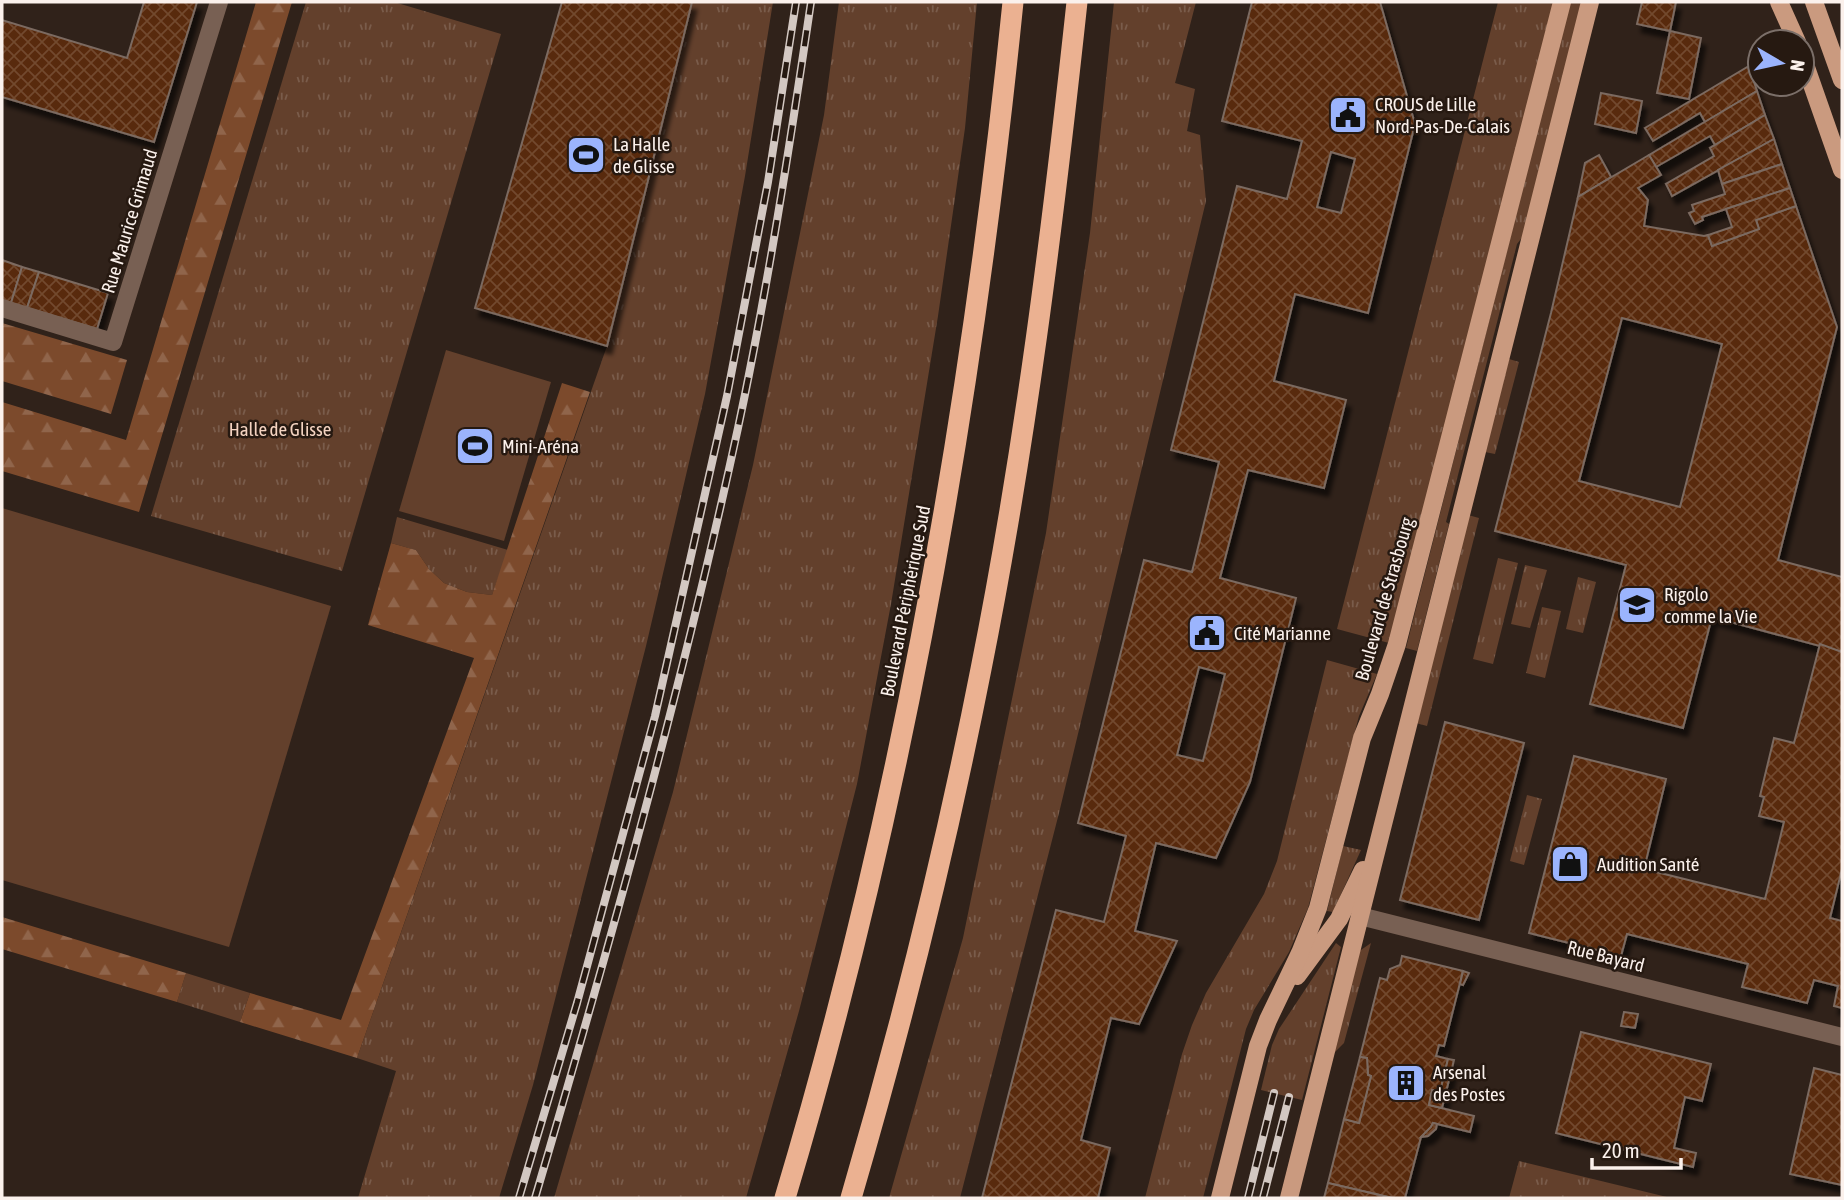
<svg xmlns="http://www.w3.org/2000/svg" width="1844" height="1200" viewBox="0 0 1844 1200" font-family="'Asap Condensed',sans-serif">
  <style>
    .grass { fill: url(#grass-tufts) }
    .forest { fill: url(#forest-firs) }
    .garden { fill: #63402c }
    .building { fill: url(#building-cross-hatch); stroke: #7b6a61; stroke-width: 2; fill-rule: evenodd; filter: url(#shadow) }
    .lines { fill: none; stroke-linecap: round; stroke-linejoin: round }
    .minor { stroke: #786053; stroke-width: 18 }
    .major { stroke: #ca9a7f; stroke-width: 18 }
    .highway { stroke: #ebb191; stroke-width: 21 }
    .rail-casing { stroke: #d3c8c2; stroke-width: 8 }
    .rail { stroke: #261911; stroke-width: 5; stroke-dasharray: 16; stroke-linecap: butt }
    .labels { text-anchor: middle; stroke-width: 5; stroke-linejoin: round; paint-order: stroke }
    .poi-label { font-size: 19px; fill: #fbf1ec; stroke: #261911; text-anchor: start }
    .street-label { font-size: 19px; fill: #fbf1ec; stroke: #261911 }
    .park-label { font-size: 19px; fill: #f4d3c1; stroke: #261911 }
  </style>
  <defs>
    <pattern id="grass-tufts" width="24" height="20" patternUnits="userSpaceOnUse" patternTransform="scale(1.75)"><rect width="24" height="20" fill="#63402c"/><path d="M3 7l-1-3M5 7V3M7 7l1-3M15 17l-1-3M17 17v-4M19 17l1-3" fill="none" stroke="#7a5c4b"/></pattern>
    <pattern id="forest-firs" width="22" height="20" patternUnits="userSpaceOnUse" patternTransform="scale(1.75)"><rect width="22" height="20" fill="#7c4a2c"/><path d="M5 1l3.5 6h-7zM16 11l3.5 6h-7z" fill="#90654b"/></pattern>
    <pattern id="building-cross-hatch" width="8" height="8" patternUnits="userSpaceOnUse" patternTransform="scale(1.75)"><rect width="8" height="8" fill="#592a0a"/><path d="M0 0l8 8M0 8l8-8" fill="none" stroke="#72492e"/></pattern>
    <filter id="shadow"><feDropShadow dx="4.5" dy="8" stdDeviation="2" flood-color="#0009"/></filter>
  </defs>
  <rect width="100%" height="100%" fill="#30221a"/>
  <g class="grass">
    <polygon points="306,2 394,2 501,34 342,571 151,516"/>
    <polygon points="692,2 773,2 745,176 705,394 646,646 533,1085 499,1198 358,1198 396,1071 357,1058 607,346"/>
    <polygon points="839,2 977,2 965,128 938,316 891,604 857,784 799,1011 746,1198 554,1198 673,792 753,465 824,115"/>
    <polygon points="1114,2 1196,2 1175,83 1195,89 1187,131 1200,135 1206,201 1059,813 960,1198 889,1198 963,938 1046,533 1090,233"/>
    <polygon points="1498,2 1554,2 1389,643 1337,629"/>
    <polygon points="1570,2 1582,2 1524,235 1517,244 1446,522 1449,524 1417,651 1406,648"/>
    <polygon points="1509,359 1519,362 1495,454 1485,452"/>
    <polygon points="1468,515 1479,518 1427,726 1416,723"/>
    <polygon points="397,517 508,550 492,595 467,592 444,583 429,569 416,550 391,543"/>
    <polygon points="1498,558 1518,563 1493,664 1473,659"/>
    <polygon points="1525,565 1547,570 1530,628 1511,624"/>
    <polygon points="1578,577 1596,582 1583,633 1566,629"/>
    <polygon points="1542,607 1561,611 1545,678 1526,673"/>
    <polygon points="1327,660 1377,674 1359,716 1308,908 1289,952 1254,1010 1246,1029 1203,1198 1145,1198 1182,1054 1192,1025 1206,993 1264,894 1277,861"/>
    <polygon points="1527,795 1542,799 1524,865 1510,861"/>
    <polygon points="1343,846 1361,850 1333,912 1327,911"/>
    <polygon points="1336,943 1341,947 1302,1100 1261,1090 1272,1045 1279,1029"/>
    <polygon points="1371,943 1344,1043 1332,1055 1358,952"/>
    <polygon points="186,973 250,993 240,1022 177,1002"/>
    <polygon points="1519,1161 1671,1198 1509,1198"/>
  </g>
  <g class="forest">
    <polygon points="256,2 292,2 139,512 2,471 2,402 126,440"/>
    <polygon points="2,323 127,360 111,414 2,381"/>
    <polygon points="562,383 590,392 357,1058 240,1022 250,993 341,1020 474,658 368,625 391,543 416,550 429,569 444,583 467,592 492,595"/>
    <polygon points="2,917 186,973 177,1002 2,949"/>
  </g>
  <g class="garden">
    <polygon points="446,350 551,382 504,541 399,511"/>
    <polygon points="2,508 331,606 229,947 2,880"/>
  </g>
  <g class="building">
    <polygon points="144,2 197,2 154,142 2,97 2,20 127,58"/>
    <polygon points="562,2 692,2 607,346 475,308"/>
    <path d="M1252,2h128l35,122 -47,189 -73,-19 -21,87 72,19 -22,88 -76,-18 -28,108 76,20 -46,184 -34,76 -60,-15 -21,88 42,10 -38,83 -28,-6 -30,122 29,8 -12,50h-116l74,-288 48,12 22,-86 -48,-13 66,-263 48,12 27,-110 -48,-12 66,-264 50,13 15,-58 -80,-20zM1331,152l24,7 -14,54 -24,-6zM1199,667l26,7 -22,87 -26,-6z"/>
    <polygon points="1642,2 1676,2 1670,31 1637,24"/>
    <polygon points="1670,31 1701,38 1689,99 1657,93"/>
    <polygon points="1749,66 1757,91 1705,122 1700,113 1653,141 1645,128"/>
    <polygon points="1757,91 1765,115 1715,145 1710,136 1656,167 1649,155"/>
    <polygon points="1601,93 1642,101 1636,133 1595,124"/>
    <polygon points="1765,115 1774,139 1672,196 1666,184 1714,156 1710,148"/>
    <polygon points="1774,139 1782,164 1722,184 1718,170"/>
    <polygon points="1599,155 1611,177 1578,197 1585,163"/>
    <path d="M1649,155l12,20 -23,13 10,12 -4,26 60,10 4,-1 4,11 47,-17 -3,-9 40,-14 41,121 -59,233 64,17v75l-130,-35 -29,111 -93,-24 36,-139 -131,-34 56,-218 27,-116zM1622,318l100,26 -42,163 -101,-26z"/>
    <polygon points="1782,164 1790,188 1702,217 1703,220 1695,224 1689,213 1694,211 1692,205 1725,194 1722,184"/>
    <polygon points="1790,188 1796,206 1756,220 1759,229 1712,246 1708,235 1732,227 1726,209"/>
    <polygon points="2,260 22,267 11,303 2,300"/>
    <polygon points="22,267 39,272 27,308 11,303"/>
    <polygon points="39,272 108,293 97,329 27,308"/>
    <polygon points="1820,644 1842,652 1842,869 1830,918 1842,921 1842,1008 1834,1006 1838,986 1814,980 1807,1003 1742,987 1748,964 1627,934 1621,956 1529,933 1574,756 1666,779 1644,869 1765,899 1784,822 1759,816 1764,797 1760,796 1774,738 1794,743"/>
    <polygon points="1445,722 1524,743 1479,920 1400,900"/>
    <polygon points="1402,956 1463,971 1444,1046 1439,1045 1436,1056 1448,1059 1440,1092 1432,1090 1429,1105 1474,1116 1470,1132 1433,1123 1431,1127 1421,1137 1405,1198 1393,1198 1328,1183 1344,1119 1359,1123 1371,1076 1368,1075 1367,1058 1360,1057 1380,978 1387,980 1390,969 1400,965"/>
    <polygon points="1463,971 1469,973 1463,985 1460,984"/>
    <polygon points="1624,1012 1638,1014 1635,1028 1621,1026"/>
    <polygon points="1581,1032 1711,1064 1702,1101 1685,1097 1674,1148 1696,1153 1693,1167 1556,1133"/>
    <polygon points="1360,1057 1367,1058 1368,1075 1371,1076 1359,1123 1344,1119"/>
    <polygon points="1448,1059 1454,1060 1442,1108 1429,1105 1432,1090 1440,1092"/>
    <polygon points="1814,1068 1842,1075 1842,1185 1790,1174"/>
    <polygon points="1433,1123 1437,1124 1436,1129 1428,1136 1421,1137 1431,1127"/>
    <polygon points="1328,1183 1392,1198 1324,1198"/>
  </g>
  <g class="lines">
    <g class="minor">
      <polyline points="2,308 113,342 219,2"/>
      <polyline points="1360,916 1842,1037"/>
    </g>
    <g class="major">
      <polyline points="1779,2 1797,42"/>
      <polyline points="1814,2 1842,80"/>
      <polyline points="1802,56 1842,170"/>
      <polyline points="1297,976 1339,919 1363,870"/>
      <polyline points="1220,1198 1258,1046 1268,1020 1300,953 1318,908 1362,738 1380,694 1397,644 1562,2"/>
      <polyline points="1289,1198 1590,2"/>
    </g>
    <g class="highway">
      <path d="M785,1198c117,-390 187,-791 228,-1196"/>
      <path d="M851,1198c51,-174 95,-351 130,-529 44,-220 72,-444 96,-667"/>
    </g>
    <g class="rail-casing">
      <g id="rail">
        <polyline points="519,1198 577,1003 655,716 727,396 768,182 796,2"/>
        <path d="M535,1198c75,-254 147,-510 203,-770 30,-141 52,-284 73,-426"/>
        <polyline points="1248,1198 1274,1093"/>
        <polyline points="1263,1198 1289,1097"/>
      </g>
    </g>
    <use href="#rail" class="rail"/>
  </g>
  <defs>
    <g id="civic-square" transform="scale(2.0125)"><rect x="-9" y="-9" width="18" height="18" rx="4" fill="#9bb4fd" stroke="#261911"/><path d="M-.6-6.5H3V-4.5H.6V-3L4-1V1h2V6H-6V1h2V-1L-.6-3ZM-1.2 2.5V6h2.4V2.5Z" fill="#111"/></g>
    <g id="stadium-square" transform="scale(2.0125)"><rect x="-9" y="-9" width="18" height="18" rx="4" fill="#9bb4fd" stroke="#261911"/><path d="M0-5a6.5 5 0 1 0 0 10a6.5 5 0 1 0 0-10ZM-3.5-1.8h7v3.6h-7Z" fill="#111"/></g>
    <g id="school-square" transform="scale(2.0125)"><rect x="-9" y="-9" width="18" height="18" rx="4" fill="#9bb4fd" stroke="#261911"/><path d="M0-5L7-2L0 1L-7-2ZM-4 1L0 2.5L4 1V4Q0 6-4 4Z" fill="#111"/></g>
    <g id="shop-square" transform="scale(2.0125)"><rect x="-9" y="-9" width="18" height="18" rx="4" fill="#9bb4fd" stroke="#261911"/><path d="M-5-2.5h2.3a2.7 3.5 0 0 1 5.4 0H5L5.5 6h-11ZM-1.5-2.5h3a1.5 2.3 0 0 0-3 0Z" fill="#111"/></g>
    <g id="building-square" transform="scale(2.0125)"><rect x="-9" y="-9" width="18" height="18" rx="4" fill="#9bb4fd" stroke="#261911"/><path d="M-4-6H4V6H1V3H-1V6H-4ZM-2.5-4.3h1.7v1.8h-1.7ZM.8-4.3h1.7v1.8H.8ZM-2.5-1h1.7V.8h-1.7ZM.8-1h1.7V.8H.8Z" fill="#111"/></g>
  </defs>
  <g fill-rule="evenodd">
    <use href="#civic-square" x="1348" y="115"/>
    <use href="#stadium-square" x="586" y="155"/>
    <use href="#stadium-square" x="475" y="446"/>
    <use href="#school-square" x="1637" y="605"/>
    <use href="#civic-square" x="1207" y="633"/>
    <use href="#shop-square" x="1570" y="864"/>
    <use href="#building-square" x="1406" y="1083"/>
  </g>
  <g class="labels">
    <g class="poi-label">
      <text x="1375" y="111">CROUS de Lille<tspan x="1375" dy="22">Nord-Pas-De-Calais</tspan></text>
      <text x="613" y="151">La Halle<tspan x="613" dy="22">de Glisse</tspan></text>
      <text x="502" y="453">Mini-Aréna</text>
      <text x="1664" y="601">Rigolo<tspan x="1664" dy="22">comme la Vie</tspan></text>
      <text x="1234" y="640">Cité Marianne</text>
      <text x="1597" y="871">Audition Santé</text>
      <text x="1433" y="1079">Arsenal<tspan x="1433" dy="22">des Postes</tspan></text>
    </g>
    <g class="street-label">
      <text transform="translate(129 221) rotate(-73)" y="7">Rue Maurice Grimaud</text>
      <text transform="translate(1384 599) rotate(-74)" y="7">Boulevard de Strasbourg</text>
      <text transform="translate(905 601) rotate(-79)" y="7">Boulevard Périphérique Sud</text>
      <text transform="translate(1606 956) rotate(14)" y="7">Rue Bayard</text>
    </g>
    <g class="park-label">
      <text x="280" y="436">Halle de Glisse</text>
    </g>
  </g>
  <rect width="1844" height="1200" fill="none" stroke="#fbf1ec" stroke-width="7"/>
  <g transform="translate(1781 63) rotate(99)"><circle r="33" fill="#261911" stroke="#7b6f69" stroke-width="2"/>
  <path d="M0-5L12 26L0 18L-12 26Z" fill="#9bb4fd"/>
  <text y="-10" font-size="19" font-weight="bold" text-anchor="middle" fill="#fbf1ec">N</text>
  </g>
  <path d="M1592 1158v10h89v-10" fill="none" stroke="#fbf1ec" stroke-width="3.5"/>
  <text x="1602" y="1158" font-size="21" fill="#fbf1ec" stroke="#261911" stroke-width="5" paint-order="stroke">20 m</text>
</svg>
